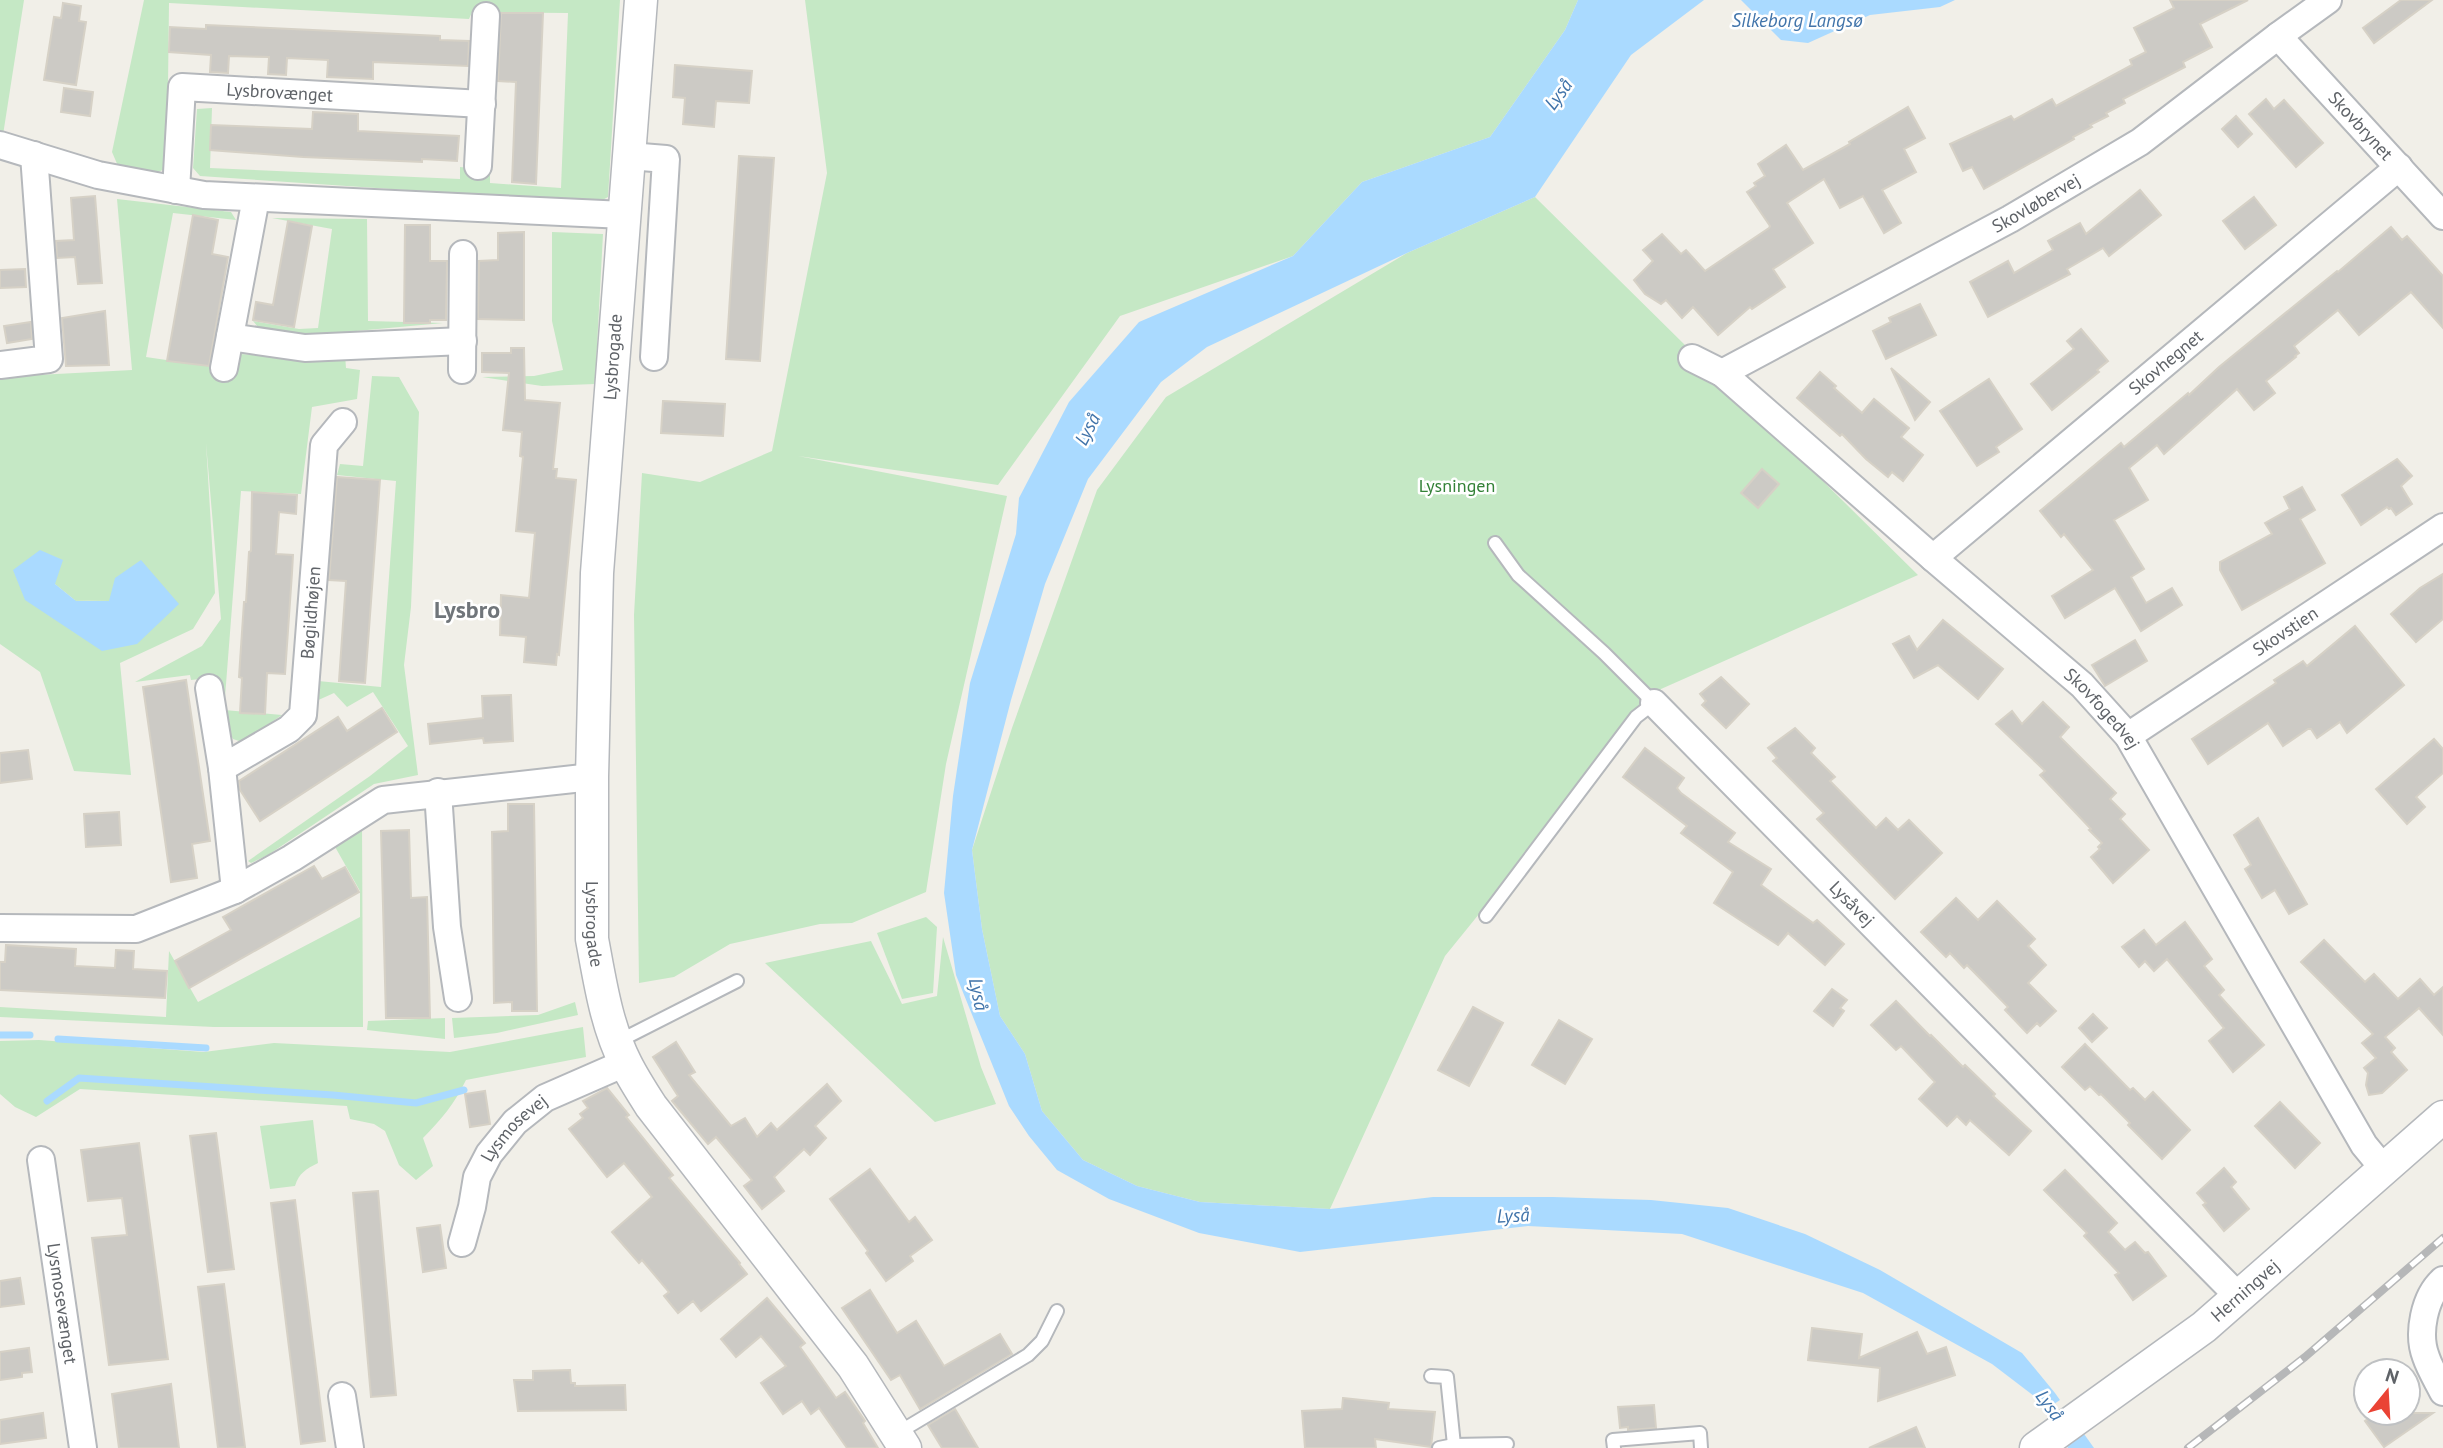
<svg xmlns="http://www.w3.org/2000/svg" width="2443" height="1448" viewBox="0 0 2443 1448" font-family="'PT Sans',sans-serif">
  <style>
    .green { fill: #c5e8c5; fill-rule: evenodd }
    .water { fill: #aadaff }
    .pier { fill: #f1efe8 }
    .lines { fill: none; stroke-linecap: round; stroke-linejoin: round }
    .stream { stroke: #aadaff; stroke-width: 7 }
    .building { fill: #cccac5; stroke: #d6d1c6; stroke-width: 2 }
    .service-casing { stroke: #b5b8bc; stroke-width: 16 }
    .minor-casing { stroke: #b5b8bc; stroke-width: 30 }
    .tertiary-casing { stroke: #b5b8bc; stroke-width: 35 }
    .service { stroke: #fff; stroke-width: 12 }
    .minor { stroke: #fff; stroke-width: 26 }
    .tertiary { stroke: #fff; stroke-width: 32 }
    .rail-casing { stroke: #b6b7b8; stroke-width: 8 }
    .rail { stroke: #fff; stroke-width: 5; stroke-dasharray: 16; stroke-linecap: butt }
    .labels { text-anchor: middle; stroke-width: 5; stroke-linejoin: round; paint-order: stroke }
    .street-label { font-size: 18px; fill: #5f6368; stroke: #fff }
    .park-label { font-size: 18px; fill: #348238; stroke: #fff }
    .water-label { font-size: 19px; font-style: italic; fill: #4174aa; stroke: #fff }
    .district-label { font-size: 24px; font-weight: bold; fill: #70757a; stroke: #fff }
  </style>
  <rect width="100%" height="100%" fill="#f1efe8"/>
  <g class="green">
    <polygon points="0,0 24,0 3,135 0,135"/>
    <polygon points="144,0 620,0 608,197 597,203 200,176 193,168 197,109 212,108 210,168 460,179 460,167 490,170 490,183 561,188 568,13 472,12 469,19 169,3 167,168 154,174 118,166 112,152"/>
    <polygon points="805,0 1578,0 1565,30 1490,137 1362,182 1293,256 1120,316 998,485 798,456 1007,496 946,764 926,892 852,923 820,924 730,944 674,977 639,983 634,615 642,473 700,482 772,451 827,173"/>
    <polygon points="1535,197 1918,575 1661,689 1445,956 1330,1209 1200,1202 1137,1186 1083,1160 1042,1111 1025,1054 1000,1016 982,929 972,850 1012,728 1097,490 1166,397 1407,253"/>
    <path d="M117,199l114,13 5,8 -63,-7 -27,144 88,13 7,-16 65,5 39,-4 1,13 14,2 -3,29 -45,8 -11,87 -60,-3 -17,219 58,5 -40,27 -9,-3 -9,-17 -8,-45 -25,3 -1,-5 -55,7 67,-36 19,-27 -15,-176 9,150 -22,36 -73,34 11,112 -57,-4 -34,-99 -40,-28v-267l132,-7zM55,584l21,17h33l-84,-1z"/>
    <polygon points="272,218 367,219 368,321 443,323 302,336 259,328 253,321 299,329 318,328 332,229"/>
    <polygon points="552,232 603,234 595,384 542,386 482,377 534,376 563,370 552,321"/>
    <polygon points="372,376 399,377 419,412 411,607 404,665 418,775 374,784 268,855 251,863 248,861 370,776 408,746 373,692 347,707 334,693 314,702 318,681 381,687 396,481 337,475 340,464 363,466"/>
    <polygon points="362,824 363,1027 214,1027 0,1017 0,1007 166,1017 169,951 198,1002 360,917 360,891 334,845"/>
    <polygon points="926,917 937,927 933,993 902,999 877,933"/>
    <polygon points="943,937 981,1067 996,1104 935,1122 765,963 871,941 902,1004 937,996"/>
    <polygon points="575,1002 578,1015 497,1033 454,1038 452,1018 538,1015"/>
    <polygon points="445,1018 445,1039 367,1030 368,1021"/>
    <path d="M583,1027l3,30 -120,23c-11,23 -25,40 -43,58l10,28 -17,14 -17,-15 -14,-34 -11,-7 -24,-5 -3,-13 -267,-17 -44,28 -21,-10 -15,-13v-53l39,-1 165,12 70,-9 176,9z"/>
    <path d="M313,1120l5,43c-12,6 -19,10 -23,23l-25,3 -10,-63z"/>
  </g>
  <g class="water">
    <polygon points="1578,0 1704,0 1631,55 1535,197 1407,253 1207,347 1161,382 1088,479 1045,584 1011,700 972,850 982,929 1000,1016 1025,1054 1042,1111 1083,1160 1137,1186 1200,1202 1330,1209 1433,1197 1553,1197 1651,1200 1728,1208 1805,1234 1880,1270 2022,1353 2055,1393 2094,1448 2068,1448 2038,1399 1992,1364 1863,1293 1682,1234 1528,1226 1300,1252 1199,1233 1109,1199 1057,1170 1029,1136 1009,1106 956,975 944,893 953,796 970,683 1016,534 1019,498 1069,402 1139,322 1293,256 1362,182 1490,137 1565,30"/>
    <polygon points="1741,0 1955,0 1940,7 1870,15 1808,43 1781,40"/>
    <polygon points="40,550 63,560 55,584 76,601 109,601 115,578 141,560 179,604 137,644 102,651 25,600 13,570"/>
  </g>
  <polygon class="pier" points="2063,1398 2087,1432 2063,1447 2042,1412"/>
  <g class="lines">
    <g class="stream">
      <polyline points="0,1035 30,1035"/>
      <polyline points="58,1039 206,1048"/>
      <polyline points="47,1101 79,1078 333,1095 416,1103 464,1090"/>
    </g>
  </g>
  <g class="building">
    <polygon points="2170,0 2248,0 2200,24 2212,47 2183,62 2185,67 2123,99 2125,103 2106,113 2108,116 2090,125 2092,127 2073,137 2074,139 1984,189 1972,167 1963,171 1950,144 2011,116 2014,120 2052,99 2056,106 2132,65 2130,60 2146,52 2134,28 2174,8"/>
    <polygon points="2401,0 2432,0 2374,43 2363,28"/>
    <polygon points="63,3 81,6 79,21 86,22 76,85 44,80 54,17 61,18"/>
    <polygon points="501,13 543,13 536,184 512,182 516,82 498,81"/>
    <polygon points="206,25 440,36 440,40 469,41 468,66 373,62 373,79 327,77 328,60 287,58 286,75 268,74 269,57 229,56 228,73 210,72 211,55 169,52 170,27 206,29"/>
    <polygon points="675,65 752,71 749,103 716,101 714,127 683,124 685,98 673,97"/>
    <polygon points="64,88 93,92 90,116 61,112"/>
    <polygon points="2266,99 2274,109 2284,100 2323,143 2296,167 2249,114"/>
    <polygon points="1908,107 1925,138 1904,149 1916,172 1882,190 1901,223 1884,233 1863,196 1840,208 1824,179 1787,203 1813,243 1773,269 1785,287 1752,309 1750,307 1718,335 1693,307 1682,318 1666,300 1661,304 1645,294 1634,280 1653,261 1643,250 1662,234 1681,254 1686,250 1705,271 1769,228 1770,226 1747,192 1756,186 1754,183 1765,176 1758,164 1786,145 1803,170 1850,144 1849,142"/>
    <polygon points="313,112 358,114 358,131 459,136 457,161 422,159 422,162 303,157 210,150 211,125 312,129"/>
    <polygon points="2236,116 2252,134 2238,147 2222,129"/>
    <polygon points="739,156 774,158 760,361 726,359"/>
    <polygon points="2140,190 2161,215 2109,256 2103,248 2067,269 2070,274 1988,317 1970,282 2008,261 2014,273 2053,250 2048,241 2080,223 2086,234"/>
    <polygon points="95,196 102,283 78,284 75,257 57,258 56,241 74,240 71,198"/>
    <polygon points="2254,197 2276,225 2245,249 2223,221"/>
    <polygon points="193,215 218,220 212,254 228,257 209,366 167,361"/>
    <polygon points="288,221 312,226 294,327 253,320 256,302 273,305"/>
    <polygon points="405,225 430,225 430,261 447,261 446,320 430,320 430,323 404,323"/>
    <polygon points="2391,227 2402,240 2407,236 2443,276 2443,328 2411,292 2359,335 2338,310 2294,346 2299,353 2295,356 2296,357 2266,381 2275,393 2254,410 2237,389 2164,454 2157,445 2129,468 2148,500 2114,520 2144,569 2131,577 2146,603 2172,588 2182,605 2141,631 2115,588 2065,618 2052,596 2093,570 2064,534 2061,537 2040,511 2121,443 2124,447 2188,393 2189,395 2219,367 2337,271 2338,272"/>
    <polygon points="524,232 524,320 478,319 479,261 498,260 498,233"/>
    <polygon points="25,269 26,287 0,288 0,270"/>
    <polygon points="1920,304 1936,335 1886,359 1873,331 1891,322 1889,318"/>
    <polygon points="105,311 109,365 66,366 62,318"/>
    <polygon points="31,322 32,339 7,343 4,326"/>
    <polygon points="2081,329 2108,361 2097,370 2099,372 2052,410 2031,384 2074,349 2067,341"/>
    <polygon points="511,348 524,348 525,400 560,403 553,469 557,469 556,478 576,480 559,655 557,654 556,665 524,662 526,637 500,635 501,595 529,598 535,533 516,531 523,457 520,456 522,432 503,430 509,373 482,372 482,353 511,353"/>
    <polygon points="1891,368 1930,402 1915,420"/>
    <polygon points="1820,372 1836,386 1834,388 1862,413 1874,399 1909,428 1901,437 1923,455 1903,481 1892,472 1888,477 1866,459 1842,434 1840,436 1797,398"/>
    <polygon points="1989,379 2022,429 1996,447 1999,452 1977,466 1940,411"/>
    <polygon points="663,401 725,404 723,436 661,433"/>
    <polygon points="2397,459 2412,476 2401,486 2412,504 2396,515 2391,508 2389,509 2387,507 2361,525 2342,495"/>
    <polygon points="1762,469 1779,484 1758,508 1741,493"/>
    <polygon points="337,477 380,480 365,683 339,681 346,581 329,580"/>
    <polygon points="2302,487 2315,510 2300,519 2325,563 2242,610 2220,570 2220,562 2272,534 2265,523 2290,509 2284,497"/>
    <polygon points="252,492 297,495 296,514 279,512 276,554 293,555 292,573 285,674 267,673 265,714 240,713 242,678 239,677 244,602 246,602 249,552 251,551"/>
    <polygon points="2443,574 2443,619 2416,642 2391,614 2420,588"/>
    <polygon points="1943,620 2003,669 1978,699 1938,665 1914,678 1893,644 1909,636 1917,650"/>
    <polygon points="2355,626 2404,685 2347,733 2340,722 2317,738 2311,729 2308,729 2283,746 2268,723 2208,764 2192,739 2276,683 2274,680 2303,661 2307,666"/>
    <polygon points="2135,640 2147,661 2105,686 2092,665"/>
    <polygon points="1721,677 1749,704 1726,728 1702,705 1706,701 1700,694"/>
    <polygon points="186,680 210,841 192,844 197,878 171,882 143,687"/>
    <polygon points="511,695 513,741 484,743 483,738 430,744 428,724 483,718 482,696"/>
    <polygon points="2043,702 2069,727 2060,737 2116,793 2110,799 2125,814 2120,819 2149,850 2113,883 2091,857 2100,849 2098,847 2102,843 2089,830 2091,829 2040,775 2045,771 1996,724 2012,711 2022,724"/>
    <polygon points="382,708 397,732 260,821 240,790 239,781 338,717 347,731"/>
    <polygon points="1795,728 1815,748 1811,753 1835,777 1830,781 1876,828 1886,818 1898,830 1909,820 1942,853 1895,899 1817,819 1824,813 1773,761 1777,758 1768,748"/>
    <polygon points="2434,739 2443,749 2443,773 2416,797 2425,807 2407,824 2376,789"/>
    <polygon points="1645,748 1684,778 1677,788 1681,793 1735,833 1728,842 1771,869 1761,885 1813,923 1817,920 1844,944 1825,965 1788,933 1778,945 1714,903 1733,872 1681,833 1687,826 1623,777"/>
    <polygon points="28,750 32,779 0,783 0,753"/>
    <polygon points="508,804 534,804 537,1011 512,1011 512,1002 494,1003 492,832 508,831"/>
    <polygon points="119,812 121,845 86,847 84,814"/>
    <polygon points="2258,818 2307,904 2289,914 2275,890 2262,898 2245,869 2251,865 2234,835"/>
    <polygon points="409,830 411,898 427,897 430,1018 386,1018 381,831"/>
    <polygon points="314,866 322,879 345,867 359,892 189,988 175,961 231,930 223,917"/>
    <polygon points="1956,898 1978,920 1997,901 2035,939 2028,946 2046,965 2028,983 2056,1011 2040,1026 2037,1023 2027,1033 2005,1010 2008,1007 1967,965 1964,968 1950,953 1946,957 1921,932"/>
    <polygon points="2185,922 2212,959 2204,966 2224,990 2219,995 2264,1045 2233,1072 2209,1041 2224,1028 2167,959 2154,971 2145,961 2139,967 2122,947 2144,930 2156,945"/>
    <polygon points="2324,940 2365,982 2374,974 2398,999 2420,979 2434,995 2443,987 2443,1035 2419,1008 2385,1037 2395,1048 2391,1052 2407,1070 2382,1093 2369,1095 2366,1085 2368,1073 2364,1068 2376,1058 2362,1043 2373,1034 2301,962"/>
    <polygon points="6,945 76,949 75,966 115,968 116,950 134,951 133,969 167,971 165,998 0,990 0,962 5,962"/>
    <polygon points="1832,989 1847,1000 1840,1008 1844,1011 1833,1026 1814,1011"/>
    <polygon points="1896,1001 1930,1036 1931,1035 1963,1067 1965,1065 1995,1094 1993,1096 2031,1131 2009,1155 1970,1120 1966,1125 1957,1116 1947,1126 1919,1099 1935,1082 1901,1046 1896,1050 1871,1025"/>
    <polygon points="1473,1007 1503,1023 1469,1086 1438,1070"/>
    <polygon points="2093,1014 2107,1028 2092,1042 2079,1028"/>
    <polygon points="1559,1020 1592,1039 1565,1084 1532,1065"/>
    <polygon points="676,1042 695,1072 689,1075 731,1126 745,1118 757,1137 771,1123 777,1130 827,1084 841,1101 815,1126 826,1138 810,1155 804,1149 774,1177 784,1191 762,1209 744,1186 752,1180 716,1137 708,1144 672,1101 678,1096 653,1057"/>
    <polygon points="2085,1044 2130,1090 2133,1088 2145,1100 2153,1092 2190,1130 2162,1159 2128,1125 2130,1123 2101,1094 2099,1095 2090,1086 2085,1090 2062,1067"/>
    <polygon points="607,1088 629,1115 626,1117 673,1175 669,1178 740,1263 739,1264 747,1274 701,1311 693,1301 678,1313 664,1296 669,1292 642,1260 639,1263 612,1232 652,1197 624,1163 607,1177 569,1129 583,1118 580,1114 588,1108 583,1101"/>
    <polygon points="485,1091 490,1124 470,1127 465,1094"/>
    <polygon points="2280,1102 2320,1143 2295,1168 2255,1126"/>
    <polygon points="216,1133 234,1269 208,1272 190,1136"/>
    <polygon points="139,1143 168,1359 109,1365 92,1238 127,1235 122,1198 88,1201 81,1150"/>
    <polygon points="2224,1168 2236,1182 2231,1187 2249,1209 2224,1231 2203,1205 2206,1203 2197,1193"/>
    <polygon points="870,1169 909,1222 915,1217 932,1240 910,1256 913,1261 886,1281 866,1253 868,1251 830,1199"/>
    <polygon points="2065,1170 2117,1223 2108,1232 2125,1250 2135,1242 2145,1253 2148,1252 2166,1276 2133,1300 2115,1275 2119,1273 2084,1236 2087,1233 2044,1190"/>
    <polygon points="378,1191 396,1395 371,1397 353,1193"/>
    <polygon points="295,1200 325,1441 301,1444 271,1203"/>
    <polygon points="440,1225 446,1268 423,1272 417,1228"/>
    <polygon points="20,1278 24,1304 0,1307 0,1281"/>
    <polygon points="224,1284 245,1447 234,1448 218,1448 198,1287"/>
    <polygon points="870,1290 897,1333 916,1321 944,1366 1000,1334 1012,1354 920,1409 900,1375 891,1380 842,1308"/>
    <polygon points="767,1298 805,1343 800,1347 836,1398 845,1392 865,1421 863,1423 878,1448 847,1448 819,1408 811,1414 802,1401 783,1414 761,1383 786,1366 761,1336 736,1357 721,1339"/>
    <polygon points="1812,1328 1862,1334 1859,1358 1917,1332 1927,1354 1946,1347 1955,1375 1878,1401 1880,1368 1808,1360"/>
    <polygon points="29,1348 32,1372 22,1373 22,1377 0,1380 0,1352"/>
    <polygon points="570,1370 571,1383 575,1383 575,1386 625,1385 626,1410 518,1411 514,1380 533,1380 533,1371"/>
    <polygon points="171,1384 179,1448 119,1448 112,1394"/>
    <polygon points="1343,1398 1389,1403 1388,1409 1435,1412 1431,1447 1375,1439 1376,1448 1305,1448 1302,1411 1342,1409"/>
    <polygon points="1654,1405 1656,1428 1628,1430 1628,1427 1620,1428 1618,1407"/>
    <polygon points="955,1409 978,1448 942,1448 928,1425"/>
    <polygon points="43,1413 46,1438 0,1444 0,1420"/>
    <polygon points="2376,1413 2433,1413 2384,1447 2365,1421"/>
    <polygon points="1916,1427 1925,1448 1869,1448"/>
  </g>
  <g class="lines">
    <g class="service-casing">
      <g id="service">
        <polyline points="1486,916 1636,717 1654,703 1604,653 1518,575 1495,543"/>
        <polyline points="617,1042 737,981"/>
        <polyline points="1431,1376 1447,1377 1454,1445"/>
        <polyline points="896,1434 1028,1355 1042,1341 1057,1311"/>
        <polyline points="1439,1448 1454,1445 1507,1444"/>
        <polyline points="1614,1448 1613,1440 1700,1433 1701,1448"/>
      </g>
    </g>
    <g class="minor-casing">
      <g id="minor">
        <path id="s1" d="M2278,36l165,180"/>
        <polyline points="0,145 98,175 204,195 624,215"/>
        <polyline points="629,156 666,159 654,357"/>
        <polyline points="478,166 486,16"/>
        <path id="s2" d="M176,190l6,-103 300,17"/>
        <polyline points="230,337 305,348 463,341"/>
        <path id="s3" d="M1692,358l30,15 211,185 149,127 46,51 236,409 19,23"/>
        <polyline points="0,365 49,359 34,155"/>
        <polyline points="224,368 256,198"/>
        <polyline points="462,370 463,254"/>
        <path id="s4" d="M1722,373l288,-154 130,-77 138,-106 50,-36"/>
        <path id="s5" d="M1933,558l466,-391"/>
        <polyline points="209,688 222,768 235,890 292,858 383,800 592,777"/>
        <path id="s6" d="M1654,703l585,594"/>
        <path id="s7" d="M2128,736l315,-209"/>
        <path id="s8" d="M222,768l67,-39 14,-14 21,-270 19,-23"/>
        <polyline points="438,792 447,927 458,998"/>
        <polyline points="0,928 136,929 235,890"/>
        <path id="s9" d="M41,1160l42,288"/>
        <path id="s10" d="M462,1243l10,-36 5,-30 12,-23 26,-32 30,-24 80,-35"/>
        <path d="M2443,1280c-19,17 -26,54 -17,77 4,12 11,23 17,35"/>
        <polyline points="342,1396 350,1448"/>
      </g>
    </g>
    <g class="tertiary-casing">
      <g id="tertiary">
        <path id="s11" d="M641,0l-44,573 -5,204v162c8,42 14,86 34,125 7,14 16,28 25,42l202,260 52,82"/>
        <path id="s12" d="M2036,1448l168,-121 239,-210"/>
      </g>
    </g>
    <use href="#service" class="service"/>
    <use href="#minor" class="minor"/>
    <use href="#tertiary" class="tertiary"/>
    <g class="rail-casing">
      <polyline id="rail" points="2188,1448 2305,1357 2443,1238"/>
    </g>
    <use href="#rail" class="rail"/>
  </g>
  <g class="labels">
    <g class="street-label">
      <text dy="6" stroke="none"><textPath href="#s2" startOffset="201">Lysbrovænget</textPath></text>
      <text dy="6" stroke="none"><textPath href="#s1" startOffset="122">Skovbrynet</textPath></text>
      <text dy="6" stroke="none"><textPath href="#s4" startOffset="357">Skovløbervej</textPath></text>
      <text transform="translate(613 357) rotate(-86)" y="6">Lysbrogade</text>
      <text dy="6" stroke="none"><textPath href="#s5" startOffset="304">Skovhegnet</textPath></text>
      <text dy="6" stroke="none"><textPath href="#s8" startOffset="200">Bøgildhøjen</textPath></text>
      <text dy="6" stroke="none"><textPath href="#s7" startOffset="189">Skovstien</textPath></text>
      <text dy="6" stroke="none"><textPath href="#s3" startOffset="541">Skovfogedvej</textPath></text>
      <text dy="6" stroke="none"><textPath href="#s6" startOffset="282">Lysåvej</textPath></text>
      <text dy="6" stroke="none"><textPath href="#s11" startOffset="926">Lysbrogade</textPath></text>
      <text dy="6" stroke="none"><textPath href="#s10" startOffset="130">Lysmosevej</textPath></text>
      <text dy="6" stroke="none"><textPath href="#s12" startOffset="262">Herningvej</textPath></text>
      <text dy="6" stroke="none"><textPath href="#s9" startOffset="145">Lysmosevænget</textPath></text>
    </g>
    <g class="park-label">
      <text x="1457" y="492">Lysningen</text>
    </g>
    <g class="water-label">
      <text x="1797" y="27">Silkeborg Langsø</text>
      <text transform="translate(1558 94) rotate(-54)" y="7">Lyså</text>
      <text transform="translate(1087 429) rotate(-63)" y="7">Lyså</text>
      <text transform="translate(979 994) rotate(78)" y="7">Lyså</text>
      <text transform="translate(1513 1215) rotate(-3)" y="7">Lyså</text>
      <text transform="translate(2050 1405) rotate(54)" y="7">Lyså</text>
    </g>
    <g class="district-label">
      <text x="467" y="618">Lysbro</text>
    </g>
  </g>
  <g transform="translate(2387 1392) rotate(18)"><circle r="33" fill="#ffffff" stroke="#bfc1c3" stroke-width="2"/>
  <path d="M0-5L12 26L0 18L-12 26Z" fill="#ea4335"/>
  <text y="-10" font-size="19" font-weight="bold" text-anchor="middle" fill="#5f6368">N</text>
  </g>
</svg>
